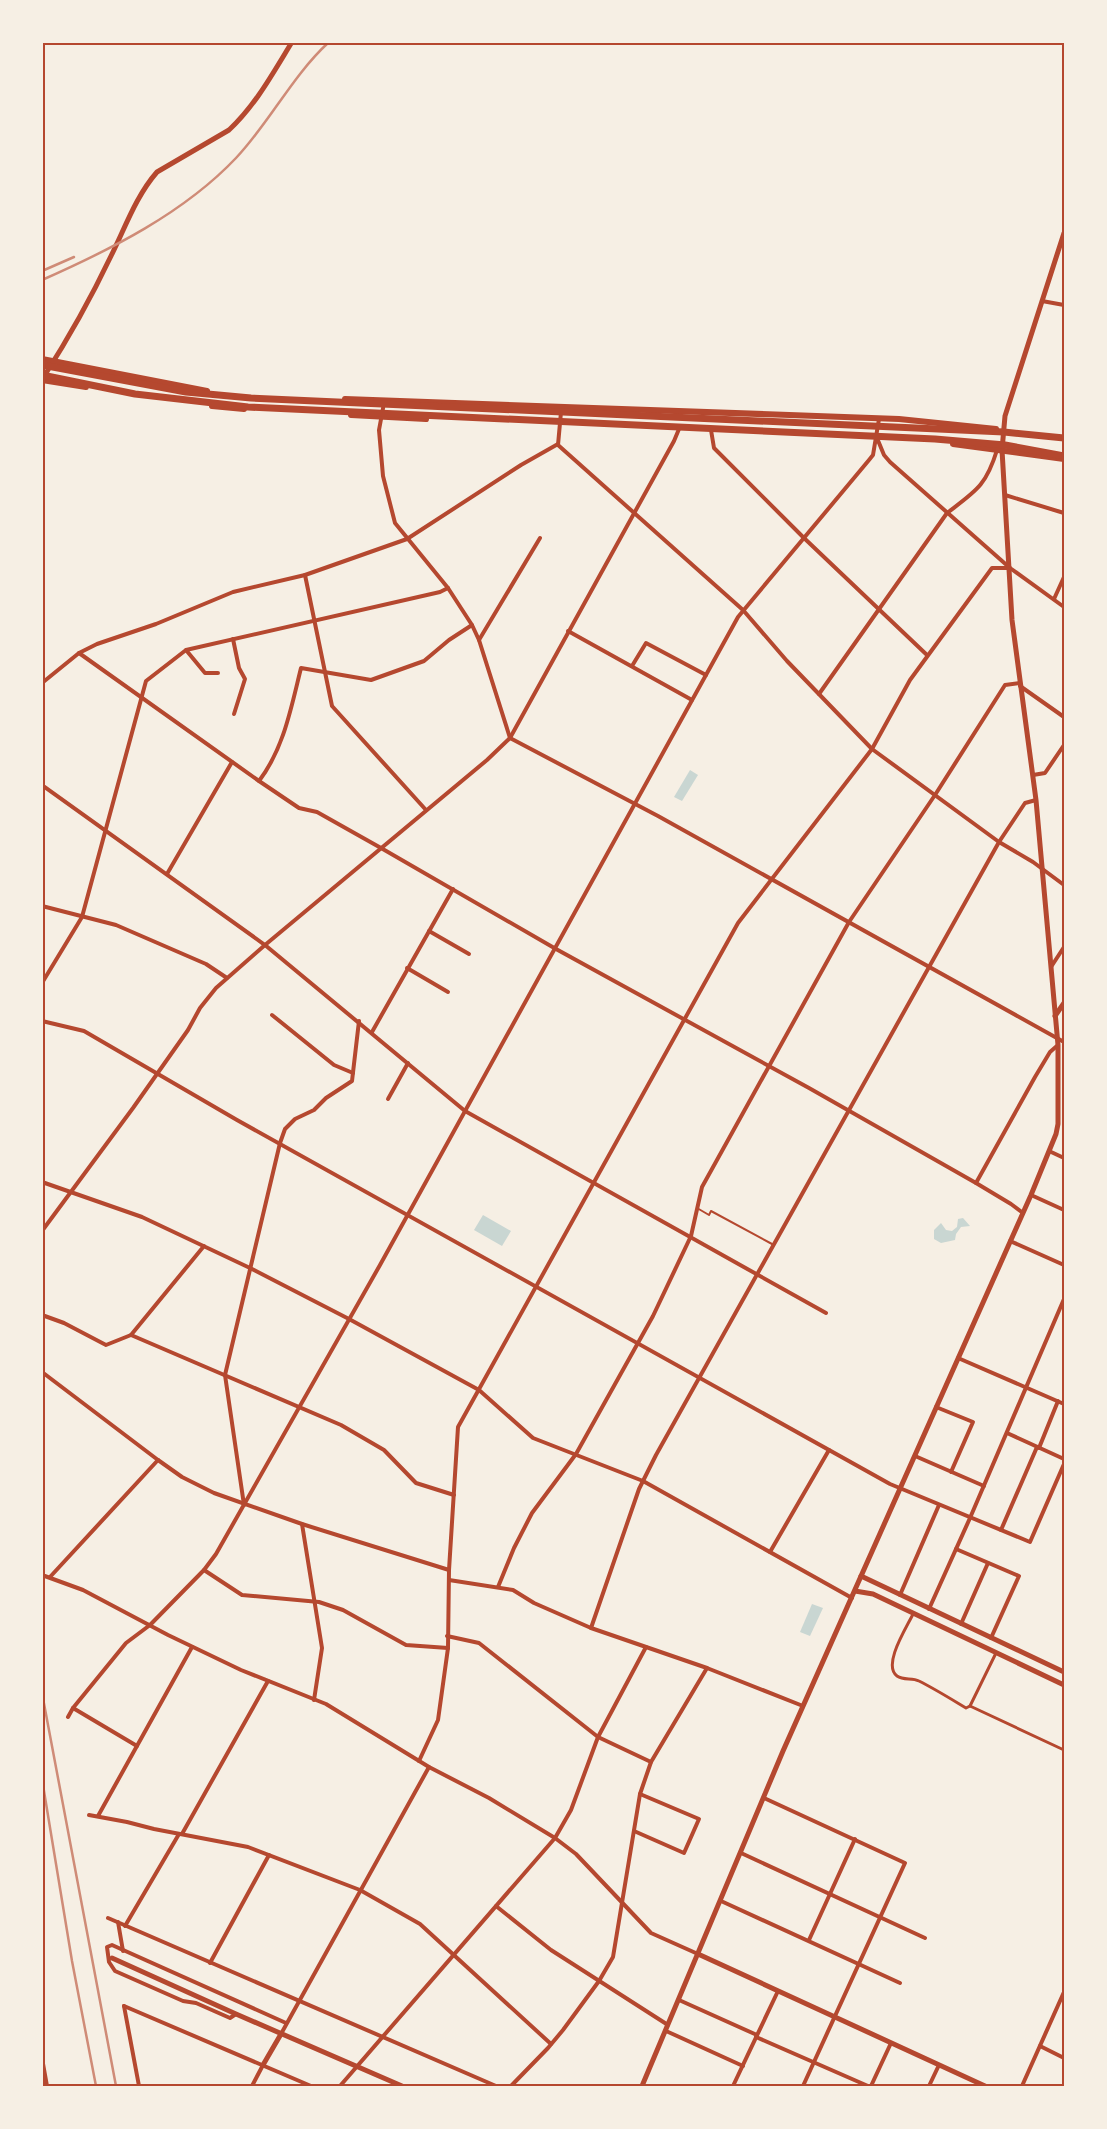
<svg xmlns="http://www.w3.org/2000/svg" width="1107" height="2129" viewBox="0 0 1107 2129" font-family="Mulish,sans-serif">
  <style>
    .water { fill: #c9d6d2 }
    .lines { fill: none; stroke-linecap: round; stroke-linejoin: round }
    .service { stroke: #b5482f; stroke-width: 2 }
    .pedestrian { stroke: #b5482f; stroke-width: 3 }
    .minor { stroke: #b5482f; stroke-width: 4 }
    .tertiary { stroke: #b5482f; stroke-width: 5 }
    .primary { stroke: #b5482f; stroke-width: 6 }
    .motorway { stroke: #b5482f; stroke-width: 7 }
    .rail { stroke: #cf8b77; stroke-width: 2.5 }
    .neatline { fill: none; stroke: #b5482f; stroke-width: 2 }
  </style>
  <rect width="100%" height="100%" fill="#f6efe4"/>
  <g class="water">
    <polygon points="690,770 698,775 682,801 674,797"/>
    <polygon points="483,1215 511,1231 502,1246 474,1230"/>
    <polygon points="963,1218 970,1226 961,1227 956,1234 955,1240 941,1243 934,1239 934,1230 941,1223 946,1230 952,1231 957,1227 958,1219"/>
    <polygon points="812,1604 823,1608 810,1636 800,1632"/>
  </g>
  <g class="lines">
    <polyline class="service" points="697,1208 709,1215 711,1211 772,1244"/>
    <g class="pedestrian">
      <path d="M913,1614c-6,13 -31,51 -16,62 7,5 15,1 22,5 16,8 32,18 47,27l4,-2 94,44"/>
      <polyline points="970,1706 996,1653"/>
    </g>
    <g class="minor">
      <polyline points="1042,301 1064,305"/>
      <polyline points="384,403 379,430 383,476 395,523 448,588 472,625 479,640 510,738 658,816 1064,1042"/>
      <polyline points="561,412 558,445 743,610 787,661 872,749 999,842 1033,862 1064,885"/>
      <polyline points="711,430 714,448 804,538 927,655"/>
      <polyline points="877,438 884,455 890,462 1010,568 1064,607"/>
      <polyline points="1005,495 1064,513"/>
      <polyline points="305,575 332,706 426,810"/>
      <polyline points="1054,599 1064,577"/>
      <polyline points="568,631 692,700"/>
      <polyline points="233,639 239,668 245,679 234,714"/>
      <polyline points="479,640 540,538"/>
      <polyline points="186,650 205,673 218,673"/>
      <polyline points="79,653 259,781 299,808 317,812 381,848 556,949 809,1088 976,1183 1011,1204 1023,1213"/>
      <polyline points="632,666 646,643 706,675"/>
      <polyline points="42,683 79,653 97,644 156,624 233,592 305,575 407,539 521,465 558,444"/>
      <polyline points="1020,686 1064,717"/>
      <path d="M819,694l128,-181c29,-22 39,-27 50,-63"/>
      <polyline points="1033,775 1045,773 1064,745"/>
      <path d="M259,781c25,-33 32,-73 42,-113l70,12 53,-19 25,-21 23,-15"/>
      <polyline points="42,785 265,945 465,1111 826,1313"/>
      <polyline points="167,874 232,762"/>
      <polyline points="42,906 116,925 206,964 227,978"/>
      <polyline points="429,931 469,954"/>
      <polyline points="1051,967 1064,947"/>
      <polyline points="407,968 448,992"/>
      <polyline points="42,983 82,917 146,681 186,650 440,592 448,588"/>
      <polyline points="272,1015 334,1065 353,1073"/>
      <polyline points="42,1021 84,1031 237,1120 890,1484 1030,1542 1064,1464"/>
      <polyline points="372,1032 453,889"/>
      <polyline points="388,1099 408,1063"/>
      <polyline points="1049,1151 1064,1158"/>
      <polyline points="42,1182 142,1217 250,1268 349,1319 479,1390 533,1438 643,1481 852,1598"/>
      <polyline points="976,1183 1035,1077 1050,1052 1058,1045"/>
      <polyline points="1031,1195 1064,1210"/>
      <polyline points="42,1231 133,1108 188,1030 200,1008 216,988 265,945 487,760 510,738 674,441 679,429"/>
      <polyline points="1010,1241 1064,1265"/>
      <polyline points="42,1315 64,1323 106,1345 131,1335 204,1246"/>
      <polyline points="131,1335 341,1425 384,1450 416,1483 454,1495"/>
      <polyline points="958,1358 1064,1404"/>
      <polyline points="42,1372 158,1460 182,1477 214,1493 302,1524 449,1570"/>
      <polyline points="936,1407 973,1422 951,1472"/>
      <polyline points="1007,1433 1064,1459"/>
      <polyline points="1039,1448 1058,1401"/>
      <polyline points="915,1456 984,1486"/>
      <polyline points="244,1505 225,1375 280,1143 285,1129 295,1119 314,1110 326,1098 352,1081 359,1021"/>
      <polyline points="302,1524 322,1648 314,1700"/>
      <polyline points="1001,1530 1037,1447"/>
      <polyline points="956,1549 1019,1576 991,1638"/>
      <polyline points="770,1552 829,1450"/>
      <polyline points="204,1570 242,1595 319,1602 343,1610 406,1645 448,1648"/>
      <polyline points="42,1575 83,1590 168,1635 241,1670 326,1704 429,1767 489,1798 555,1838 576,1854 651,1933 698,1954"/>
      <polyline points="50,1577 158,1460"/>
      <polyline points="449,1580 513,1590 534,1603 591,1628 707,1668 803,1706"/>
      <polyline points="498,1587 514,1548 532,1513 576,1454 653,1316 691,1236 702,1187 849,922 935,795 1005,685 1020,683"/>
      <polyline points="900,1595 939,1505"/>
      <polyline points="929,1609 970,1518 1064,1299"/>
      <polyline points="961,1624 988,1563"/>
      <polyline points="591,1628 639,1489 656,1455 999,842 1025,803 1036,800"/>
      <polyline points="447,1636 479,1643 598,1737 651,1762"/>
      <polyline points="73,1708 137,1746"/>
      <polyline points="68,1717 73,1708 126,1643 150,1625 204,1570 216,1554 380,1265 738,617 869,460 873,455 879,419"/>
      <polyline points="419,1761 438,1720 448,1648 449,1570 458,1427 738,923 872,749 910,680 992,568 1010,568"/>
      <polyline points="764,1798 905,1863 803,2086"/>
      <polyline points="89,1815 127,1822 154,1829 248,1847 360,1890 420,1924 551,2044"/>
      <polyline points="98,1816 192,1647"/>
      <polyline points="634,1831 684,1853 699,1819 640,1794"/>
      <polyline points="182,1834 268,1681"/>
      <polyline points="741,1853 925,1938"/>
      <polyline points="721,1901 900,1983"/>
      <polyline points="496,1906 551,1950 668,2025"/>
      <polyline points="108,1918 496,2086"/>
      <polyline points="118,1922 123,1951"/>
      <polyline points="125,1926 179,1834"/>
      <polyline points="809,1940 855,1839"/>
      <polyline points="210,1963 269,1855"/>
      <polyline points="679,2000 757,2035"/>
      <polyline points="124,2006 311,2086"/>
      <polyline points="124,2006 139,2086"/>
      <polyline points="236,2014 230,2018 196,2003 183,2001 115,1971 109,1962 107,1947 112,1945 286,2023"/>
      <polyline points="666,2031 743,2066"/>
      <polyline points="281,2034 429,1767"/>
      <polyline points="756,2037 868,2086"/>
      <polyline points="1040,2046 1064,2058"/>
      <polyline points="42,2058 47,2086"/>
      <polyline points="252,2086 263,2065"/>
      <polyline points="340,2086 555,1838 571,1810 598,1737 646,1647"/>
      <polyline points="511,2086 548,2048 563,2030 599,1981 613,1957 640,1794 651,1762 707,1668"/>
      <polyline points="733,2086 778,1991"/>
      <polyline points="871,2086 891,2043"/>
      <polyline points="929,2086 939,2065"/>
      <polyline points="1022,2086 1064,1992"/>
    </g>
    <g class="tertiary">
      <path d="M43,378c25,-39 48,-80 68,-122 14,-28 25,-60 46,-84l72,-42c26,-24 44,-57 63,-88"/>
      <polyline points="1055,1016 1064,1003"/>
      <polyline points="861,1576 1064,1672"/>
      <polyline points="855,1591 873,1594 1064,1685"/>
      <polyline points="698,1954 985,2086"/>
      <polyline points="112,1958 236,2014 402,2086"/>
      <polyline points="263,2065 281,2034"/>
      <polyline points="642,2086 783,1751 1031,1195 1056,1134 1058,1124 1058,1045 1036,800 1012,620 1002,450 1005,416 1064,233"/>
    </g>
    <g class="primary">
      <polyline points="42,359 207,391"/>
      <polyline points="42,380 86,387"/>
      <polyline points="345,399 899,419 996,429"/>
      <polyline points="212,406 244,409"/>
      <polyline points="351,415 426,419"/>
      <polyline points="953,444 1064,459"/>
    </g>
    <g class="motorway">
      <polyline points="42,365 186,392 251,398 1004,432 1064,438"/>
      <polyline points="42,375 135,394 248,407 935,439 1005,445 1064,456"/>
    </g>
    <g class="rail">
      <polyline points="42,271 74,257"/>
      <path d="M42,280c68,-30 142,-67 194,-122 34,-36 56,-82 93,-116"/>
      <polyline points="42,1693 116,2086"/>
      <polyline points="42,1779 72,1961 96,2086"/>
    </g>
  </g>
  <rect width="1107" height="2129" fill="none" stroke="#f6efe4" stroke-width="88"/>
  <rect x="44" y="44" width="1019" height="2041" class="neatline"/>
</svg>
